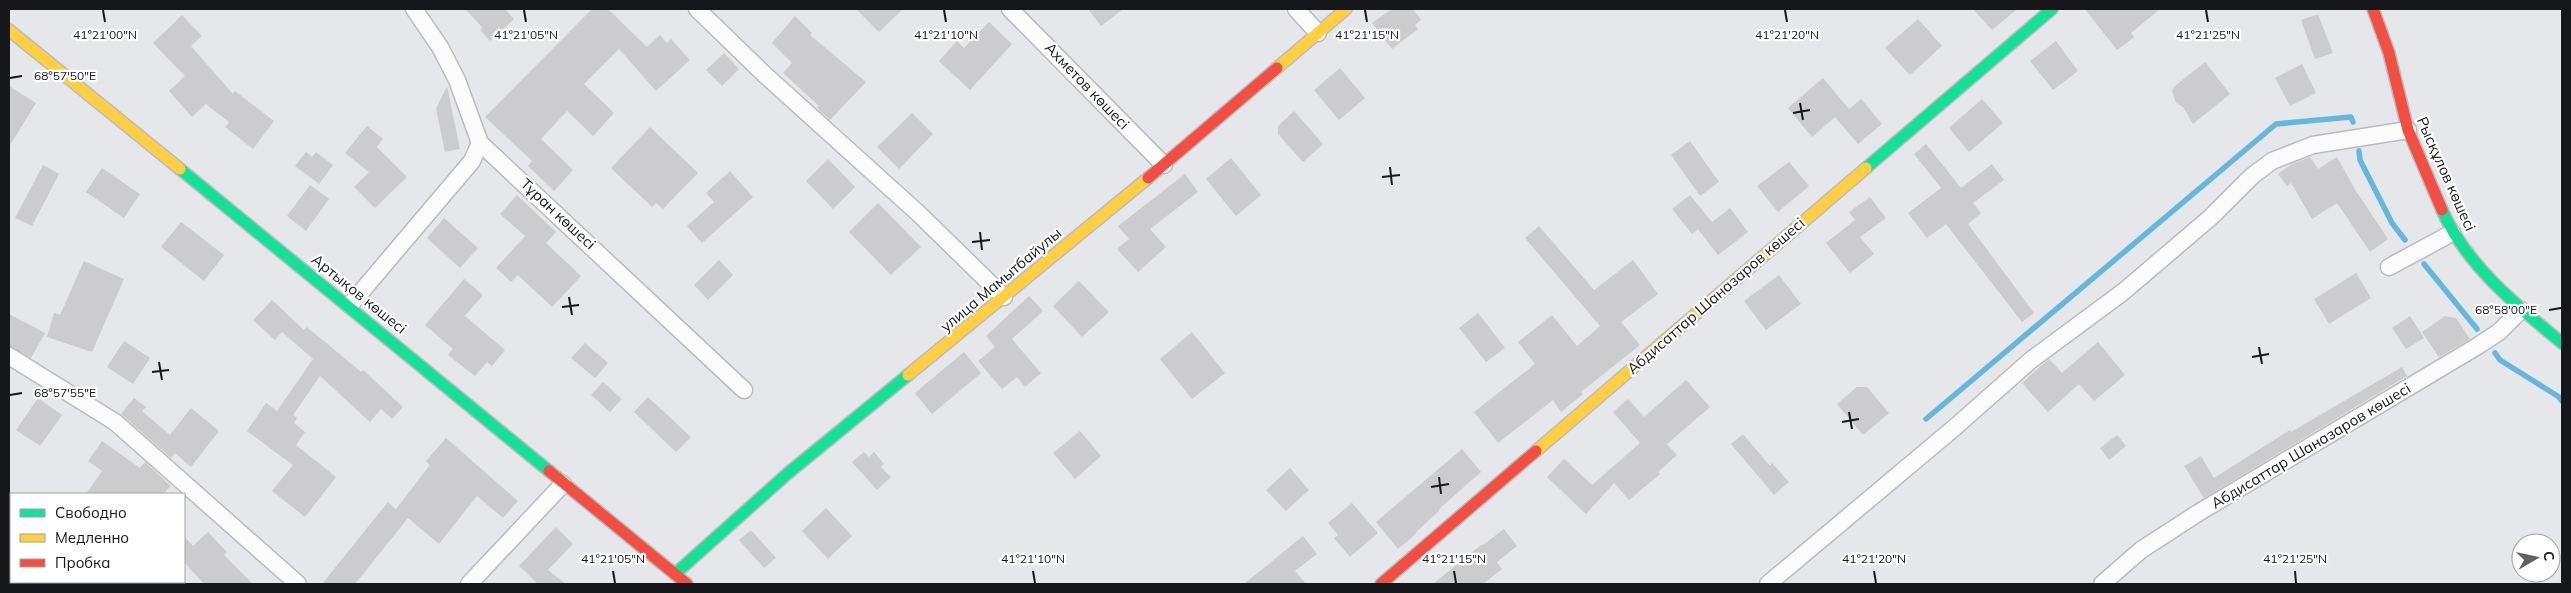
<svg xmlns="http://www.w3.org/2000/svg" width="2571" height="593" viewBox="0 0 2571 593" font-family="Mulish,sans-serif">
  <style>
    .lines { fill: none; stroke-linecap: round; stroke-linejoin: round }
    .stream { stroke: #66b7da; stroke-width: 5.5 }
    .building { fill: #cccccf }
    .street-casing { stroke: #babbbe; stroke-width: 19 }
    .fast-casing { stroke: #babbbe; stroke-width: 14 }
    .slow-casing { stroke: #babbbe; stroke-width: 14 }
    .jam-casing { stroke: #babbbe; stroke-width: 14 }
    .street { stroke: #fbfbfc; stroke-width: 16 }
    .fast { stroke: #16e098; stroke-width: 11 }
    .slow { stroke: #ffcf43; stroke-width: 11 }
    .jam { stroke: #f24e42; stroke-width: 11 }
    .ticks { fill: none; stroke: #16171a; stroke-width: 2 }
    .labels { text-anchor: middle; stroke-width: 4.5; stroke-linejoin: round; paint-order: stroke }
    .street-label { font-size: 15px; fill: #16171a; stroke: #fff }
    .ticks-label { font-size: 12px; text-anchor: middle; fill: #16171a; stroke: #fff; stroke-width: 4.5; stroke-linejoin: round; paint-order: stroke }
  </style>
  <rect width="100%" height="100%" fill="#e5e7eb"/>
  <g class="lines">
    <g class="stream">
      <polyline points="2359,151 2360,160 2392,223 2405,240"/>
      <polyline points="2424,264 2477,329"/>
      <polyline points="2495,353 2500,360 2559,397 2562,401"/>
      <polyline points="1926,419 2276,124 2351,117 2353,122"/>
    </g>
  </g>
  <g class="building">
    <polygon points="465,9 505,9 514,19 490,41 480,30 483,28"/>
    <polygon points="592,9 608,9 647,47 660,35 667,43 671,39 690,60 656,91 619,49 584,84 614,113 593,136 567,111 541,139 573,170 554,191 528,166 532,161 485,117"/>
    <polygon points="856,9 903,9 879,32"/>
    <polygon points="1088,9 1123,9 1101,26"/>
    <polygon points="1392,9 1413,9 1421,20 1415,25 1418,29 1392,49 1372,23"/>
    <polygon points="1973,9 2017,9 1992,30"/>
    <polygon points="2085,9 2160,9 2131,33 2134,37 2117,50"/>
    <polygon points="2318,14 2333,53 2315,59 2301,20"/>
    <polygon points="182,15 202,36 191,46 233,94 235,91 274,121 253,149 225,127 229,122 206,104 192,117 169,91 185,76 153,43"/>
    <polygon points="795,16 812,33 810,35 866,82 830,120 817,108 819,106 783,73 792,63 772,43"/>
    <polygon points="1918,19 1942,46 1910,75 1885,48"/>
    <polygon points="989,22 1012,44 970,90 939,61 957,41 964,48"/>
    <polygon points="2056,41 2078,71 2053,90 2030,61"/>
    <polygon points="724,53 739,69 722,86 706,70"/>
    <polygon points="2205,62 2230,94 2193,124 2183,107 2176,103 2172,91 2175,86"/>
    <polygon points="2302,64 2316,93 2290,106 2275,78"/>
    <polygon points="1340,68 1365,98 1339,120 1314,90"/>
    <polygon points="1823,78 1849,109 1861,99 1882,124 1858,144 1835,117 1812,137 1788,108"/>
    <polygon points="9,86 36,103 9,147"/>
    <polygon points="447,86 460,149 445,152 436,109"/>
    <polygon points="1982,99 2003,123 1969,152 1949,128"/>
    <polygon points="1294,111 1323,144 1303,162 1278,134 1278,126"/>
    <polygon points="912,113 933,134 899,169 877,147"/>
    <polygon points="367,126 383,139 377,147 407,177 375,208 354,187 369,172 345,153"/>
    <polygon points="650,127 698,173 663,209 656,203 652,207 611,168"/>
    <polygon points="1690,141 1719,182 1700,196 1671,155"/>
    <polygon points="1926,144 1961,188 1992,164 2004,180 1973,203 1981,213 1968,224 2034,313 2022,322 1946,224 1927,238 1908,213 1941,188 1914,154"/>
    <polygon points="306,152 312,157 316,152 333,165 319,184 295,166"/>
    <polygon points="2310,157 2318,169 2337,157 2356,191 2388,239 2370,252 2337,203 2312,219 2291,183 2287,186 2278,174 2292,164"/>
    <polygon points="1231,158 1261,195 1236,216 1206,179"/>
    <polygon points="828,159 855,187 833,209 806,181"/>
    <polygon points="1789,162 1809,186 1778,212 1757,186"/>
    <polygon points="43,165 59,174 32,226 15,218"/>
    <polygon points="102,168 140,194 124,218 86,192"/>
    <polygon points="730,171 753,197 702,243 687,226 714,202 706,193"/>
    <polygon points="1185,174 1198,192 1150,229 1166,247 1138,272 1117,249 1129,239 1118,226"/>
    <polygon points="310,185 329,199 306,231 287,216"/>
    <polygon points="517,195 556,232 546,243 581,276 552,307 518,275 511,282 496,268 525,236 500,214"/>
    <polygon points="1690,195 1712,222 1730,208 1748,232 1718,255 1698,229 1692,234 1672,209"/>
    <polygon points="1870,197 1886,218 1860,237 1874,254 1850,273 1826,243 1855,220 1849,212"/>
    <polygon points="878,203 921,247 891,275 849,232"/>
    <polygon points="444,218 478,248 460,268 427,238"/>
    <polygon points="181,222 224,255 204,281 161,247"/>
    <polygon points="1539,226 1594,290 1633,260 1658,294 1621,322 1640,345 1581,392 1583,394 1561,412 1553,400 1498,443 1474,412 1535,364 1518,342 1552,315 1577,346 1600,326 1525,238"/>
    <polygon points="719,260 733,275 708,300 694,285"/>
    <polygon points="84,261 124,279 92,352 47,337 54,313 60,315"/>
    <polygon points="2356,273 2371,298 2329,324 2314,299"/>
    <polygon points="1779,275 1801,304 1766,330 1744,301"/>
    <polygon points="464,279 483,295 465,316 505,350 492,366 487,362 475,376 448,355 453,349 425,325"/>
    <polygon points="1079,281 1109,312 1082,337 1053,306"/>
    <polygon points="1029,296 1043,311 1012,339 1041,373 1025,387 1017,377 1002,389 978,361 995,347 986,336"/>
    <polygon points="272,300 304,330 307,327 361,372 363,370 403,407 392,419 381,409 370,422 320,376 293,415 297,418 294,423 305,432 296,445 336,477 305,517 272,491 293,465 247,431 266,403 277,411 313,359 282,332 275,340 253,320"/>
    <polygon points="1478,313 1505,348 1486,362 1459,328"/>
    <polygon points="9,314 45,333 31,358 9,346"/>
    <polygon points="2410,316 2424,338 2406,349 2392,328"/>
    <polygon points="2445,316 2456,318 2470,339 2439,357 2422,332"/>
    <polygon points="1192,332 1225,373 1192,399 1160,359"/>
    <polygon points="124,341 150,358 133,384 107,367"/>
    <polygon points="2098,342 2125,375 2094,401 2079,384 2048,412 2022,383 2049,359 2062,373"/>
    <polygon points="585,343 608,363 595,378 571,358"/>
    <polygon points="964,352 981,373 932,414 915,393"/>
    <polygon points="2402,367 2407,376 2204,498 2184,466 2201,456 2214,478 2290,430 2291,432"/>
    <polygon points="1686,380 1710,407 1667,444 1677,455 1658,472 1660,474 1629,500 1614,483 1586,514 1547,477 1564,459 1592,485 1640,443 1613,412 1628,399 1644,417"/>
    <polygon points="603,382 622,399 610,412 591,395"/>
    <polygon points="1857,387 1867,387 1889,413 1863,435 1837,404"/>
    <polygon points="648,397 691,437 676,452 634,412"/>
    <polygon points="38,398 62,415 40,446 16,430"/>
    <polygon points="134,398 146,407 142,411 170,435 191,408 219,431 191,467 175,453 171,458 121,414"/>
    <polygon points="1080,431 1101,456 1075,479 1053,453"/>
    <polygon points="1743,434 1770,466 1772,463 1789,482 1774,495 1731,444"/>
    <polygon points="2117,435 2126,446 2109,460 2100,448"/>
    <polygon points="446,438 518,501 503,518 477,496 439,544 408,518 355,584 322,584 388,502 396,509 430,465 426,461"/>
    <polygon points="102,441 140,468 145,462 171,486 163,494 86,494 102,471 88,461"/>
    <polygon points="1462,449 1481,472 1439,509 1440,510 1415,533 1416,534 1398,549 1376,522"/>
    <polygon points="864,452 869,457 874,452 884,464 881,467 891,477 877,490 852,462"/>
    <polygon points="1290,468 1309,490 1286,511 1266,490"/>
    <polygon points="1352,503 1378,533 1350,557 1334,538 1338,535 1328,523"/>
    <polygon points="826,508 852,536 828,559 802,531"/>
    <polygon points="556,527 573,544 548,570 566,584 538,584 519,566"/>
    <polygon points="1504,529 1517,546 1497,562 1502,569 1483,584 1433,584 1482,544 1483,545"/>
    <polygon points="751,530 776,558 764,568 739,540"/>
    <polygon points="208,532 227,552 224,555 253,584 204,584 184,562 184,536 193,546"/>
    <polygon points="1303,536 1317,554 1295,571 1306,584 1244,584"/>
  </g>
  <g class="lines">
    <g class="street-casing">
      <g id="street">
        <polyline points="414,9 440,47 457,80 480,143 744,390"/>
        <polyline points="697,9 764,74 918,213 1004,297"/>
        <polyline points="1010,9 1164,165"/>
        <polyline points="1296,9 1318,33"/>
        <polyline points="2389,267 2452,233"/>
        <polyline points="350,305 472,161 480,143"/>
        <polyline points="9,356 115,422 298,584"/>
        <polyline points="469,584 563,484"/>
        <polyline points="1768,584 1954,428 2031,360 2123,292 2211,217 2252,176 2272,161 2313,145 2408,130"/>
        <polyline points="2102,584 2141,550 2198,513 2476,347 2499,332 2521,310"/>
      </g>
    </g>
    <g class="fast-casing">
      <g id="fast">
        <polyline points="1866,168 2052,9"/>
        <polyline points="180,169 549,471"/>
        <path d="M2442,210c24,55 75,96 120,133"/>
        <polyline points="675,574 787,474 908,375"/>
      </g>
    </g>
    <g class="slow-casing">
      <g id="slow">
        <polyline points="9,30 180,169"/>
        <polyline points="1277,68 1346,9"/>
        <polyline points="908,375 1148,178"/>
        <polyline points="1536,451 1866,168"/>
      </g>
    </g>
    <g class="jam-casing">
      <g id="jam">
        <polyline points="2373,9 2389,53 2408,130 2442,210"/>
        <polyline points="1148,178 1277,68"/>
        <polyline points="549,471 687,584"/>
        <polyline points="1381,584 1536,451"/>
      </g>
    </g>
    <use href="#street" class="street"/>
    <use href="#fast" class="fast"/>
    <use href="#slow" class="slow"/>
    <use href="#jam" class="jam"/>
  </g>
  <path class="ticks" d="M103,10l2,12M524,10l2,12M944,10l2,12M1365,10l2,12M1785,10l2,12M2206,10l2,12M10,78l12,-2M1800,103l3,17M1793,113l17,-3M1390,167l2,18M1382,177l18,-2M980,232l2,18M972,242l18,-2M569,297l3,18M562,307l17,-2M2549,310l12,-2M2259,347l3,17M2252,357l17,-3M159,362l3,18M152,372l17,-2M10,395l12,-2M1849,412l3,17M1842,422l17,-3M1439,477l2,17M1431,487l18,-3M613,571l2,12M1033,571l2,12M1454,571l2,12M1874,571l2,12M2295,571l1,12"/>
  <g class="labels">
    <g class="street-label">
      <text transform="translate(1087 86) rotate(46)" y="5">Ахметов көшесі</text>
      <text transform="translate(2446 174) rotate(66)" y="5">Рысқұлов көшесі</text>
      <text transform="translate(558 214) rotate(43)" y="5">Тұран көшесі</text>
      <text transform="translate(1001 280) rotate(-40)" y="5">улица Мамытбайулы</text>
      <text transform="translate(359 294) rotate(39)" y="5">Артықов көшесі</text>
      <text transform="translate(1716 296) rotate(-41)" y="5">Абдисаттар Шаназаров көшесі</text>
      <text transform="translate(2311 446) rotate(-31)" y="5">Абдисаттар Шаназаров көшесі</text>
    </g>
  </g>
  <g class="ticks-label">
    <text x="105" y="39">41°21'00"N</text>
    <text x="526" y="39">41°21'05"N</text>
    <text x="946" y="39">41°21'10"N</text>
    <text x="1367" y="39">41°21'15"N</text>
    <text x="1787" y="39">41°21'20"N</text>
    <text x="2208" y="39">41°21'25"N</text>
    <text x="65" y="80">68°57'50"E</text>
    <text x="2506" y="314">68°58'00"E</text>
    <text x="65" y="397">68°57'55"E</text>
    <text x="613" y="563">41°21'05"N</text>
    <text x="1033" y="563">41°21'10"N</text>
    <text x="1454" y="563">41°21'15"N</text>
    <text x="1874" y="563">41°21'20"N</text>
    <text x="2295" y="563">41°21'25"N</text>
  </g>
  <rect width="2571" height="593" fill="none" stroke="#16171a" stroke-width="20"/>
  <rect x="10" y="493" width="175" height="90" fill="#ffffff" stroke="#a2a2a3"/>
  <rect x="20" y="509" width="25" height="8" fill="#16e098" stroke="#a2a2a3"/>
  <text x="55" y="518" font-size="15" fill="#16171a">Свободно</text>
  <rect x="20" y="534" width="25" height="8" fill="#ffcf43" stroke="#a2a2a3"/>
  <text x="55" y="543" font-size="15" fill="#16171a">Медленно</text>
  <rect x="20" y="559" width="25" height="8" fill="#f24e42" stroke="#a2a2a3"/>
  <text x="55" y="568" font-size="15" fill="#16171a">Пробка</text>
  <g transform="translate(2536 558) rotate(81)"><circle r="24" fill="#ffffff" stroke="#a2a2a3"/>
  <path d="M0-4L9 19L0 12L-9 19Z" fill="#5e6063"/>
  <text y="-8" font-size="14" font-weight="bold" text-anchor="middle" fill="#16171a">С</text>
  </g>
</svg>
